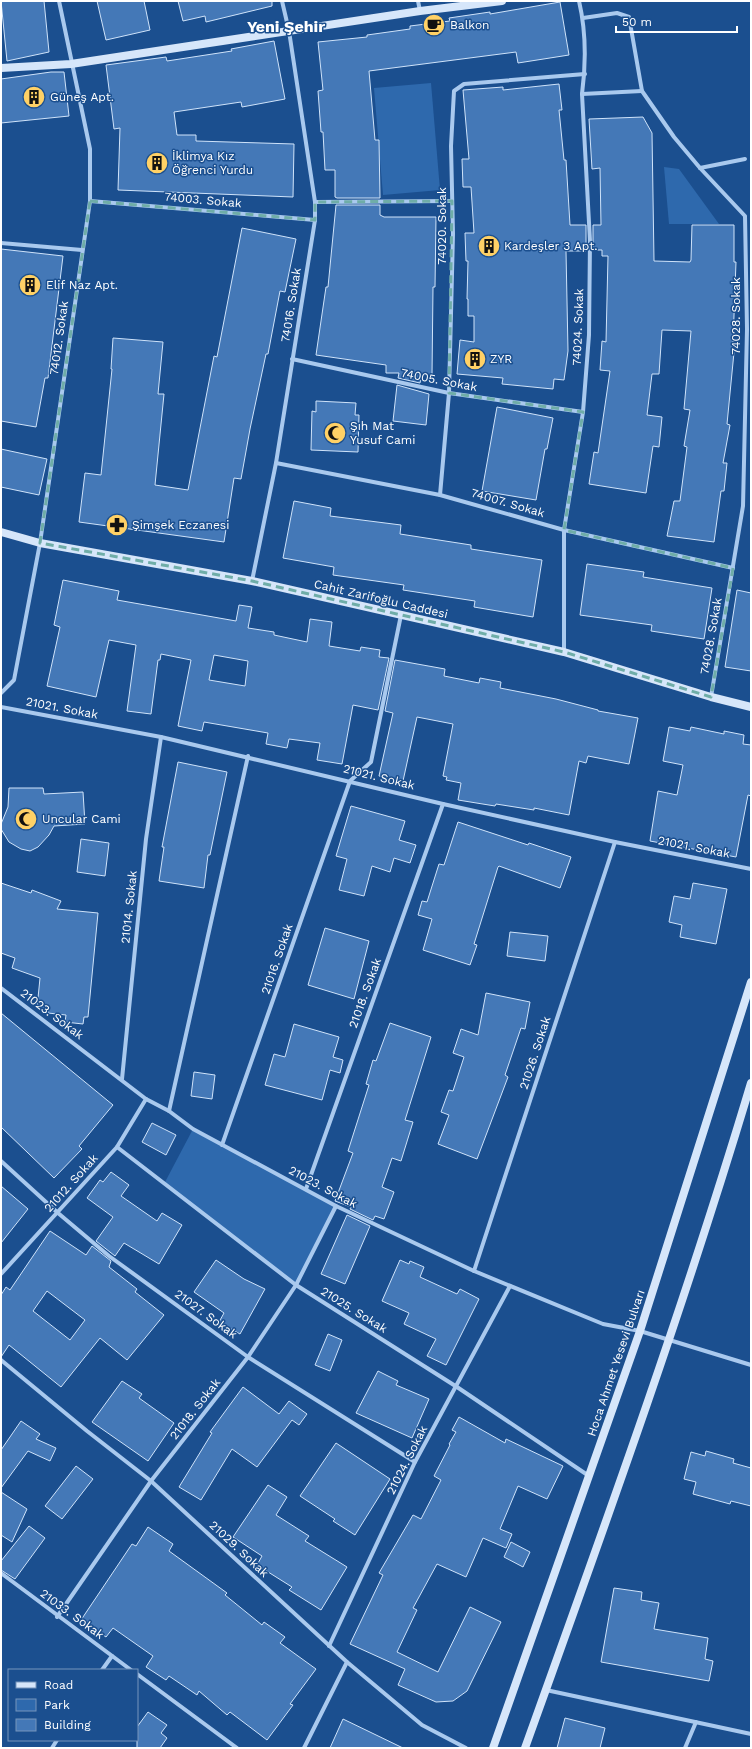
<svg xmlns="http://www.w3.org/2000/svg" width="752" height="1749" viewBox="0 0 752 1749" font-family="'Work Sans',sans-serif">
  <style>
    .green { fill: #2e69ad }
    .building { fill: #4478b7; stroke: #cfe3fa; fill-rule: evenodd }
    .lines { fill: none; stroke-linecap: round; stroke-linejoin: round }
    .street { stroke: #a9c9ee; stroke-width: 4 }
    .secondary { stroke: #d6e6fa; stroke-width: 8 }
    .marked { fill: none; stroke: #6fada8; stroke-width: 3; stroke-dasharray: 8 5; stroke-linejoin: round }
    .labels { text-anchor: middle; stroke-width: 3; stroke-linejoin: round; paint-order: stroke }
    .poi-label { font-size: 12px; fill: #fff; stroke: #1b4f8f; text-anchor: start }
    .street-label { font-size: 12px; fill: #fff; stroke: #1b4f8f }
    .district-label { font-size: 16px; font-weight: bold; fill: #fff; stroke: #1b4f8f }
  </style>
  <rect width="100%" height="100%" fill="#1b4f8f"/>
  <g class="green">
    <polygon points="431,83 440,190 383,195 374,88"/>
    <polygon points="664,167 679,169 719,224 669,224"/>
    <polygon points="193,1129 336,1206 296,1285 164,1184"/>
  </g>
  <g class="building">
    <polygon points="1,1 44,1 49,52 7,61"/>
    <polygon points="97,1 144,1 150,30 106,40"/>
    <polygon points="178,1 272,1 272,6 206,22 205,16 183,21"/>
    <polygon points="560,2 569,55 518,63 516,52 369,71 375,140 379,140 380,198 337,198 335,197 335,170 325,170 323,132 321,132 318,91 323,90 318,42 367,37 367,35 410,29 410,26 450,21 449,18 490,12 490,14"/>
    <polygon points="274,41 285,99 242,107 241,102 174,112 177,135 196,135 196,141 294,144 293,197 118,190 120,128 114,129 106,65 166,57 167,61 232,51 231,49"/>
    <polygon points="51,72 64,72 69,116 1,123 1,79"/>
    <polygon points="559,84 562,110 559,110 564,160 566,160 570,225 586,225 586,251 566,251 568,351 564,380 554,379 553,389 502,384 503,378 457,374 460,340 474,342 474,316 468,316 468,299 467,299 468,261 466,261 465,233 474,233 471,187 463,187 462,159 469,159 463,90 503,87 503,90"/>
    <polygon points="643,117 652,133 654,261 690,262 691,260 692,225 734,225 734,262 736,262 733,342 735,342 727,424 730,425 723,463 727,463 724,491 721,491 714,542 667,536 674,501 680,501 687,447 684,446 690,410 684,409 691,331 662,330 659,374 652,374 647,415 662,417 659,447 653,446 646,493 589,484 594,452 598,453 610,371 600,370 602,341 606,342 608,256 602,256 602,250 593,250 593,225 601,225 600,168 592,169 589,119"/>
    <polygon points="336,205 380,205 380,215 384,217 436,217 435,287 433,287 432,375 422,374 420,383 398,378 399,373 386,373 386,365 316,355 326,287 328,287"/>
    <polygon points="242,228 296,239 285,292 280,291 268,354 266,354 250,429 241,479 234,478 224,542 79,522 85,473 101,475 112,369 111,369 113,338 163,342 158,394 164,394 155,485 188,490 214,356 217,357"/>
    <polygon points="1,249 63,256 48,378 45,378 36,427 1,421"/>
    <polygon points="397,385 429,394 426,425 393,421"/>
    <polygon points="316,401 356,403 355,415 359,415 358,452 311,450 312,411 316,412"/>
    <polygon points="497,407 553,418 547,449 545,449 536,500 482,491"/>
    <polygon points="1,449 47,459 39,495 1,487"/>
    <polygon points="294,501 331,508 330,516 401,525 400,534 471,545 471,549 542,560 533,617 474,607 475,601 403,590 404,585 333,575 334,567 283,558"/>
    <polygon points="587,564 644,572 643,577 712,588 704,639 651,631 652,625 580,615"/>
    <path d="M63,580l56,11 -2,9 119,21 3,-16 13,2 -4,21 26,4v3l33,7 3,-23 22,3 -3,24 31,5 1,-4 19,3 -1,7 10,1 -11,52 -25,-5 -11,59 -25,-4 3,-17 -31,-4 -2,9 -21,-4 2,-11 -64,-11 -2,9 -24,-5 13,-66 -30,-6 -1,6h-2l-7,54 -24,-3 9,-66 -27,-5 -13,57 -49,-11 13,-59 -6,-2zM214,655l34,6 -3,25 -36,-6z"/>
    <polygon points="737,590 751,593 751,671 725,667"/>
    <polygon points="395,660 445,669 444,676 479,683 480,678 501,682 500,688 556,699 598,710 598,711 638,718 629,764 588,756 586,763 579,761 569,815 534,808 534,810 496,804 495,806 458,800 461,783 446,780 447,777 443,776 453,724 417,717 403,781 379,776 393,713 385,711"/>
    <polygon points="669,727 690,731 691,727 724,734 724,731 744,735 743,744 751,745 751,796 748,795 736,857 650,841 658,791 677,795 683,765 663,761"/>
    <polygon points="178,762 227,772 210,855 208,855 204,888 159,881 164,847 162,847"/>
    <polygon points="9,788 43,788 44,794 83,792 85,824 54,826 49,835 38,847 30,851 21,849 9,842 1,829 1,824 8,807"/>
    <polygon points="351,806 405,821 399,840 416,845 410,863 394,858 390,872 372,866 364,896 339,890 347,859 336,856"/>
    <polygon points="458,822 528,845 529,843 571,857 560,888 499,866 498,867 474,944 477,945 470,965 423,950 432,919 418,915 422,901 427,902 439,864 444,865"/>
    <polygon points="81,839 109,843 105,876 77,872"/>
    <polygon points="1,883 31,893 32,890 61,901 57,909 98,913 88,1017 84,1017 83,1024 65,1022 66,1015 48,1013 48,1009 37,1008 40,978 12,968 15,958 1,953"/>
    <polygon points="693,883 727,889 716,944 680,937 682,925 669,922 674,896 690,899"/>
    <polygon points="325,928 369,941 354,999 308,985"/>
    <polygon points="510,932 548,936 545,961 507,956"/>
    <polygon points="486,993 530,1002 525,1029 521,1028 505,1075 508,1077 477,1159 438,1144 449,1115 441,1112 449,1090 453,1091 464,1057 453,1053 461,1029 478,1035"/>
    <polygon points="1,1013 113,1105 79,1146 82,1149 54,1178 1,1127"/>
    <polygon points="390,1023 431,1037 405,1120 413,1122 401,1161 392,1158 382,1187 394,1192 384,1219 375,1216 373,1220 350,1209 351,1207 335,1201 353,1153 348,1151 369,1085 366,1084 373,1060 376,1061"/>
    <polygon points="294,1024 339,1037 333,1057 343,1060 340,1073 330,1070 322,1100 265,1085 274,1054 285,1057"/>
    <polygon points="194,1072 215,1075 212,1099 191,1096"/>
    <polygon points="152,1123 176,1135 166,1155 142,1142"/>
    <polygon points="111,1172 129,1185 121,1196 157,1221 162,1213 182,1225 159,1264 124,1243 115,1256 96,1241 113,1217 87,1198 100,1180 103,1182"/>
    <polygon points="1,1186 28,1209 1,1243"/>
    <polygon points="347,1215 370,1226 345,1284 321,1274"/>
    <path d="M50,1231l36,24 6,-9 19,15 -2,6 28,22 -2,3 29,23 -37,45 -27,-22 -39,49 -52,-42 -8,12v-62l5,-8 4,3zM47,1291l38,29 -15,20 -37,-29z"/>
    <polygon points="216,1260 244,1279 265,1289 240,1334 219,1322 224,1313 194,1292"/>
    <polygon points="400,1260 409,1264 410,1261 424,1267 420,1277 457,1294 460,1289 479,1299 446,1365 427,1356 436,1339 404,1324 409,1313 382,1301"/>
    <polygon points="328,1334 342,1340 330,1371 315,1365"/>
    <polygon points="378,1371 398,1381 396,1385 429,1399 412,1438 356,1413"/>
    <polygon points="122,1381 142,1394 139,1398 174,1423 148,1461 92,1422"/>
    <polygon points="243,1387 279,1414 289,1401 307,1414 299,1425 292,1420 257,1467 232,1449 201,1500 179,1487 212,1433 210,1432"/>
    <polygon points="459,1417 505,1443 506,1439 563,1466 547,1499 518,1486 500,1529 512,1534 506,1548 483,1538 466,1577 437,1564 413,1608 417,1610 397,1652 438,1672 470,1607 501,1622 467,1691 453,1701 436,1702 398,1685 405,1669 350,1644 383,1575 379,1573 413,1515 421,1519 441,1480 434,1476 450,1445 449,1444 456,1432 452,1430"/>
    <polygon points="21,1421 40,1434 36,1439 56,1448 50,1461 28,1451 1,1488 1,1450"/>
    <polygon points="336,1443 390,1479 355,1535 333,1521 335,1519 300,1496"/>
    <polygon points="706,1451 734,1459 733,1463 751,1468 751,1506 731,1501 730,1504 693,1494 696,1482 684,1479 691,1452 705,1456"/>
    <polygon points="76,1466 93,1479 62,1519 45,1506"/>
    <polygon points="268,1485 287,1497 276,1515 309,1536 305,1541 347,1567 321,1610 289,1590 292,1587 257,1565 262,1556 233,1537"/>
    <polygon points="1,1492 27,1509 12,1542 1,1535"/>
    <polygon points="29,1526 45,1538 15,1579 1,1570 1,1561"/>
    <polygon points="148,1527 173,1544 169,1551 227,1593 225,1595 262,1625 264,1622 285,1637 280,1643 316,1669 290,1704 293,1705 267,1740 230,1712 227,1715 199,1691 197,1695 169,1676 166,1680 146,1667 153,1656 113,1628 106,1637 81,1620 132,1544 136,1546"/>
    <polygon points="511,1542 530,1552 523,1567 504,1557"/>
    <polygon points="614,1588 642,1592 641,1600 659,1603 654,1629 708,1638 705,1659 713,1661 709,1681 601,1662"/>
    <polygon points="148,1712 167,1725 161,1733 167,1738 160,1748 137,1748 137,1727"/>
    <polygon points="565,1718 605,1728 600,1748 557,1748"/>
    <polygon points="343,1719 403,1748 330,1748"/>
  </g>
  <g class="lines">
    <g class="street">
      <polyline points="418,1 420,11"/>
      <polyline points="583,18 617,13 629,17 642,91 674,137 700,168 745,216 747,329 743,506 711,697"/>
      <polyline points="582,94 642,91"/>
      <polyline points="700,168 745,159"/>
      <polyline points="90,201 315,220"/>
      <polyline points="315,202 452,201"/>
      <polyline points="1,243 82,250"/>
      <polyline points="292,359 449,393 583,412"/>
      <polyline points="276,463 440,495 564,530 733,568"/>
      <polyline points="440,495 449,393 453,234 451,146 454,91 464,84 585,74"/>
      <polyline points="252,581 276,463 315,220 315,202 289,31 282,1"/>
      <path d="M564,652v-122l19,-118 6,-77 1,-94 -8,-147c4,-30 4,-63 -3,-93"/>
      <polyline points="1,693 14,680 40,543 90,201 90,149 59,1"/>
      <polyline points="1,707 161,737 443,804 615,842 751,869"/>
      <polyline points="1,988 146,1099 169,1111 193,1129 336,1206 474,1271 603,1324 640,1331 751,1365"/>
      <polyline points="122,1079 146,839 161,737"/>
      <polyline points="169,1111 248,756"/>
      <polyline points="222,1145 350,781 371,762 401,615"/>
      <polyline points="117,1147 296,1285 457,1387 589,1476"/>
      <polyline points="1,1161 58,1213 109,1256 248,1357 415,1462"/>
      <polyline points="306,1189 443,804"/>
      <polyline points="474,1271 615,842"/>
      <polyline points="1,1274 117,1147 146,1099"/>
      <polyline points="1,1360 87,1431 151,1481 347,1662 422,1725 466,1748"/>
      <polyline points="1,1573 131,1670"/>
      <polyline points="57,1617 151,1481 248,1357 296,1285 336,1206"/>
      <polyline points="329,1646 415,1462 510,1286"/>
      <polyline points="102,1670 112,1656"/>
      <polyline points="137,1674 237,1748"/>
      <polyline points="546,1690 751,1734"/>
      <polyline points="52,1748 57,1740"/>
      <polyline points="304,1748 347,1662"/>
      <polyline points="685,1748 696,1722"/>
    </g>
    <g class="secondary">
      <polyline points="1,68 71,64 420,11 502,1"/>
      <polyline points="1,532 40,543 252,581 564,652 711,697 751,707"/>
      <polyline points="493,1748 640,1331 751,982"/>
      <path d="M525,1748c79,-220 159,-441 226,-665"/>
    </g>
  </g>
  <path class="marked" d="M90,201l225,19v-18l137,-1 -3,192 134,19 -19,118 169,38 -22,129 -147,-45 -312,-71 -212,-38z"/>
  <defs>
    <g id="cafe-disc" transform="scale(1.15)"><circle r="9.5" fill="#ffd166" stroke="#1b4f8f"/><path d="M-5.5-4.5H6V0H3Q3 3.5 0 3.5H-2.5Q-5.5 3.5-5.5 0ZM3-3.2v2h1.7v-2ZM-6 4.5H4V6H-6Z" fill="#111"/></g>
    <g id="building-disc" transform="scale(1.15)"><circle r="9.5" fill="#ffd166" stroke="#1b4f8f"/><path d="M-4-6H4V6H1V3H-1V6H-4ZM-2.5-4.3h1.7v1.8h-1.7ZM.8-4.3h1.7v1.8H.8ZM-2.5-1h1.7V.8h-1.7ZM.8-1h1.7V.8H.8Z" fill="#111"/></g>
    <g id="mosque-disc" transform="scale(1.15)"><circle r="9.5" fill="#ffd166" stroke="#1b4f8f"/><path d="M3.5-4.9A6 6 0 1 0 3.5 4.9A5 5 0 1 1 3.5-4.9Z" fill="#111"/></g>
    <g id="pharmacy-disc" transform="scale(1.15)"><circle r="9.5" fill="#ffd166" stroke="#1b4f8f"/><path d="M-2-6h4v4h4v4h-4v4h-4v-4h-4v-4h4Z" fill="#111"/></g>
  </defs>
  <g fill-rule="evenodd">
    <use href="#cafe-disc" x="434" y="25"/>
    <use href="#building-disc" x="34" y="97"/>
    <use href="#building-disc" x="157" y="163"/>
    <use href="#building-disc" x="489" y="246"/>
    <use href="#building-disc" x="30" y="285"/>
    <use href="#building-disc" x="475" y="359"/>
    <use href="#mosque-disc" x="335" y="433"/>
    <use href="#pharmacy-disc" x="117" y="525"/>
    <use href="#mosque-disc" x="26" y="819"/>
  </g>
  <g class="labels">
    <g class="poi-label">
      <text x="450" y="29">Balkon</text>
      <text x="50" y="101">Güneş Apt.</text>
      <text x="172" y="160">İklimya Kız<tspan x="172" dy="14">Öğrenci Yurdu</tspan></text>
      <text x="504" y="250">Kardeşler 3 Apt.</text>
      <text x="46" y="289">Elif Naz Apt.</text>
      <text x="490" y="363">ZYR</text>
      <text x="350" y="430">Şıh Mat<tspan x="350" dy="14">Yusuf Cami</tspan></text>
      <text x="132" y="529">Şimşek Eczanesi</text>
      <text x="42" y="823">Uncular Cami</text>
    </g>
    <g class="street-label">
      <text transform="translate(203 200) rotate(5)" y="4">74003. Sokak</text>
      <text transform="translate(442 226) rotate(-90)" y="4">74020. Sokak</text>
      <text transform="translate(291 305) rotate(-81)" y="4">74016. Sokak</text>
      <text transform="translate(736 316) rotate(-90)" y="4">74028. Sokak</text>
      <text transform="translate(578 327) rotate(-88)" y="4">74024. Sokak</text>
      <text transform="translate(59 338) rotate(-82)" y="4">74012. Sokak</text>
      <text transform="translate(439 380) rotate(11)" y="4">74005. Sokak</text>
      <text transform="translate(508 503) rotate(16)" y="4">74007. Sokak</text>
      <text transform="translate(381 599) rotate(13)" y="4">Cahit Zarifoğlu Caddesi</text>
      <text transform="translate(711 636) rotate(-80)" y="4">74028. Sokak</text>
      <text transform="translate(62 708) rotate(11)" y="4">21021. Sokak</text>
      <text transform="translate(379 777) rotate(14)" y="4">21021. Sokak</text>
      <text transform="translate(694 847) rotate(11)" y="4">21021. Sokak</text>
      <text transform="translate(129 907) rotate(-84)" y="4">21014. Sokak</text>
      <text transform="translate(277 959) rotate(-71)" y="4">21016. Sokak</text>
      <text transform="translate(365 993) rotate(-70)" y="4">21018. Sokak</text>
      <text transform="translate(52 1014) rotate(37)" y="4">21023. Sokak</text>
      <text transform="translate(535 1053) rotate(-72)" y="4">21026. Sokak</text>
      <text transform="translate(71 1183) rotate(-48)" y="4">21012. Sokak</text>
      <text transform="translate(323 1187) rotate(28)" y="4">21023. Sokak</text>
      <text transform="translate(354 1310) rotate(32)" y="4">21025. Sokak</text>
      <text transform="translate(206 1314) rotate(36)" y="4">21027. Sokak</text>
      <text transform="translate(616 1363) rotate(-71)" y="4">Hoca Ahmet Yesevi Bulvarı</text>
      <text transform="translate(195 1409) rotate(-52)" y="4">21018. Sokak</text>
      <text transform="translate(407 1460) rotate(-63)" y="4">21024. Sokak</text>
      <text transform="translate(239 1549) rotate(43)" y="4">21029. Sokak</text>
      <text transform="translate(72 1614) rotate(36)" y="4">21033. Sokak</text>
    </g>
    <g class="district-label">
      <text x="286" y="32">Yeni Şehir</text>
    </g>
  </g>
  <rect width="752" height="1749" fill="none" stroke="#ffffff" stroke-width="4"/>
  <rect x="8" y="1669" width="130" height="72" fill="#1b4f8f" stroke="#7695bc"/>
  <rect x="16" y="1682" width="20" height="6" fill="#d6e6fa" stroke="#7695bc"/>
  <text x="44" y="1689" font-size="12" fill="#ffffff">Road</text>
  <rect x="16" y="1699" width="20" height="12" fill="#2e69ad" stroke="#7695bc"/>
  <text x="44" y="1709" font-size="12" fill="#ffffff">Park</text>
  <rect x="16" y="1719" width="20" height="12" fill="#4478b7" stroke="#7695bc"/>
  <text x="44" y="1729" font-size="12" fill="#ffffff">Building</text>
  <path d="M616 26v6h121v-6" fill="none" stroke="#ffffff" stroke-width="2"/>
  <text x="622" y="26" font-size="12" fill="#ffffff" stroke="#1b4f8f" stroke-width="3" paint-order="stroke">50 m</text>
</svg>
